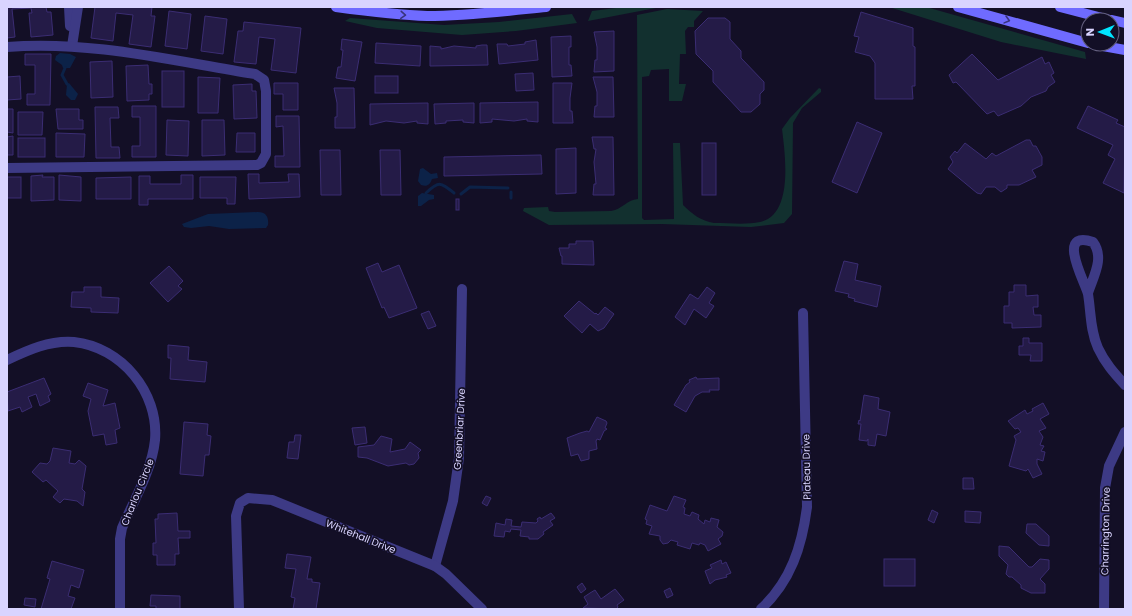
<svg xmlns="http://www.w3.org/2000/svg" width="1132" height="616" viewBox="0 0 1132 616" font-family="Poppins,sans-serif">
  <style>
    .green { fill: #12302f }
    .water { fill: #0c2248 }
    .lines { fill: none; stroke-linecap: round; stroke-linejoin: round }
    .stream { stroke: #0c2248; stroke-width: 3 }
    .building { fill: #241b47; stroke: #3b2d73 }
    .minor { stroke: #3d3a85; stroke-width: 10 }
    .secondary { stroke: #6f6bff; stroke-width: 10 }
    .oneway { stroke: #38347d }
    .labels { text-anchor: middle; stroke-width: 3.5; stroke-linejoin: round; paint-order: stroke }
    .street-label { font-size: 10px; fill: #d9d4ff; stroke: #130f26 }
  </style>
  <rect width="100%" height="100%" fill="#130f26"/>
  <g class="green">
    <polygon points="624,7 661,7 588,21 592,11"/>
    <polygon points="889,7 926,7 1085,52 1086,59 1001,42"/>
    <path d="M667,9l36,2 -9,10v6h-6l-3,4 1,23h-6l-1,30h7l-4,17h-13v-32l-18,1 -2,6 -7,1v141l2,2 30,-1 -1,-76h7l3,62c9,9 18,16 31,18 15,0 32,2 46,-1 34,-7 25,-68 22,-93l8,-11 29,-30 2,1v3l-19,16 -9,15 -1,91 -8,9 -33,4 -89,-3 -113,1 -26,-14 1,-3 24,-1 1,4 6,1 56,-1c12,-2 15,-11 27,-12l-1,-184z"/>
    <polygon points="572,14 577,23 516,31 462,35 377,28 345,21 350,18 444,25 499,22"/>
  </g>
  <g class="water">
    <polygon points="60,53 70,54 76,57 70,68 63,68 62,65 55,60 56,56"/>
    <polygon points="69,83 78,94 75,100 71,100 66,95 67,84"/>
    <path d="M423,168l8,6 6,-1 1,5 -6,1c-2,6 -5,8 -11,6l-3,-4 2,-12z"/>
    <polygon points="422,193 434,195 434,199 429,200 421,206 418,206 418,196"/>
    <path d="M258,212c8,0 11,5 10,13l-2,3 -37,1 -20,-3 -18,2 -7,-1 -2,-3 26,-10z"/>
  </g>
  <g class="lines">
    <g class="stream">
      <polyline points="65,68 62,75 67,84"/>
      <polyline points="511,192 511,198"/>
      <path d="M426,193c13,-12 14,-11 28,0"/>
      <polyline points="461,194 470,187 508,188"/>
    </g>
  </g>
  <g class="building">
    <polygon points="7,7 46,7 47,12 51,12 53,35 31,37 29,13 32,13 31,8 12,9 15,37 7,38"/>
    <polygon points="95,7 152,7 151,16 155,16 151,47 129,44 133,15 116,13 113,41 91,38"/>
    <polygon points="169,11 191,14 187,49 165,46"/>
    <polygon points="861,12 913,28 913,46 915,47 915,86 912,86 913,99 875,99 875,63 870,56 855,52 859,37 854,36"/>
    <polygon points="205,16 227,19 223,54 201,51"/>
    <polygon points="708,18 725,18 730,22 730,39 741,51 741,58 764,82 764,90 760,94 760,104 751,112 741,112 713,82 713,71 696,54 695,31"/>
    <polygon points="244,22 301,28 296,73 271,70 275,39 259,37 256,64 234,62 238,31 243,31"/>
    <polygon points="614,31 614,71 594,72 595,60 597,60 597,47 594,32"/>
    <polygon points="571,36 571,47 569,47 569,65 571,65 572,76 552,77 551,37"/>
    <polygon points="342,39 362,42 355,81 336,78 338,67 341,67 343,50 341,50"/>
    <polygon points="536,40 538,60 499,64 497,44 507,44 508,46 525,44 525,42"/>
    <polygon points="376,43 421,46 420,66 375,63"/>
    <polygon points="482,45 487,45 488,65 430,66 430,46 441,47 441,49 454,46 476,48 476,46"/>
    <polygon points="25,54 51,54 50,105 27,105 27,94 35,94 35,65 25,65"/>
    <polygon points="972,54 998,80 1042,57 1045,64 1049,62 1054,73 1051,75 1055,82 1048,87 1046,91 1031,97 1021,106 998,116 994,111 987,114 956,82 953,83 949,75"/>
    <polygon points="112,61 113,97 91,98 90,62"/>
    <polygon points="148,65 149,84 152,84 152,94 149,94 149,100 127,101 126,66"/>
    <rect x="162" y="71" width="22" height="36"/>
    <polygon points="533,73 534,90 516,91 515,74"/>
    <polygon points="20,76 21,99 7,100 7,77"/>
    <rect x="375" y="76" width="23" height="17"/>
    <polygon points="198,77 220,78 218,113 198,113"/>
    <polygon points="593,77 613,77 614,117 594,117 595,106 597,106 597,92"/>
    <polygon points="274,83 298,83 298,110 283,110 283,94 274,94"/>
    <polygon points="553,83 572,83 570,98 570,111 572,111 573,123 553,123"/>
    <polygon points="252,84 252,91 256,91 257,118 234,119 233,85"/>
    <polygon points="334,88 354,88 355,128 335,128 335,117 337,117 337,103"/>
    <polygon points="538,102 538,122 527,121 527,119 514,121 492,119 492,122 480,123 480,103"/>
    <polygon points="428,103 428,124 417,123 417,121 404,123 386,121 370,125 370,104"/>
    <polygon points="474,103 474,123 463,122 463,120 446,121 446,123 435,124 434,104"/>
    <polygon points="132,106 156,106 156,157 132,157 132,146 140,146 140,117 132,117"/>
    <polygon points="1088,106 1118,120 1116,123 1125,127 1124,193 1103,183 1115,159 1108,155 1113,145 1077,128"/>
    <polygon points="95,107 118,107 119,118 110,118 111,147 119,147 120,158 96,158"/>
    <polygon points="7,109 13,109 13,133 7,132"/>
    <polygon points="56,109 79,109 79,120 83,120 83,129 58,129"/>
    <polygon points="18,112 43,112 42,135 18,135"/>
    <polygon points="276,116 299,116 300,167 275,167 275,156 284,156 283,126 276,127"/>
    <polygon points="167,120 189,121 188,156 166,155"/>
    <polygon points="202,120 224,120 225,155 202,156"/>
    <polygon points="857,122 882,133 857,193 832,182"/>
    <polygon points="56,133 85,134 84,157 56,157"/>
    <polygon points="237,133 255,133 255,152 236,152"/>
    <polygon points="13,136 13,155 7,155 7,137"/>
    <polygon points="592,137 613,137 614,195 593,195 594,184 596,184 594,162 596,149 594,149"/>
    <rect x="18" y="138" width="27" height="19"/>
    <polygon points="1026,140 1030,140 1033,146 1036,146 1042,157 1042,165 1032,170 1036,177 1019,185 1007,185 1007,188 1001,192 995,187 986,187 981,194 977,193 948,169 953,162 950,157 955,151 957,153 965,143 986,159 992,153 996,156"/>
    <rect x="702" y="143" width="14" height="52"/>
    <polygon points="576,148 576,193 556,194 556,149"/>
    <polygon points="320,150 340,150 341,195 321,195"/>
    <polygon points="380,150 400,150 401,195 381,195"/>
    <polygon points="541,155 542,174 444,176 444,157"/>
    <polygon points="248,174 259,174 259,183 289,182 288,174 299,174 300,197 249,199"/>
    <polygon points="43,175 42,177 54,177 54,200 31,201 31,176"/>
    <polygon points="59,175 81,177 81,201 59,200"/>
    <polygon points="181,175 193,175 193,199 148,199 148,205 139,205 139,176 150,176 150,184 181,184"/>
    <rect x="7" y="177" width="14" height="21"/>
    <polygon points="131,177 131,199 96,199 96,178"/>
    <polygon points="200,177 236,177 235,204 227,204 227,198 200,198"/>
    <rect x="456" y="199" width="3" height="11"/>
    <polygon points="576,241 593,241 594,265 562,264 562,256 561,256 559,248 569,248 569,244 576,244"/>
    <polygon points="844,261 858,264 855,280 881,286 877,307 854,301 855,299 848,297 849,294 835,291"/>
    <polygon points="378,263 382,272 399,265 417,308 389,318 384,307 382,308 366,268"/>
    <polygon points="169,266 183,281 178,286 182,289 168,302 150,283"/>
    <polygon points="1014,285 1026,285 1026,296 1038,295 1038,307 1033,307 1034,315 1041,315 1041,327 1012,328 1012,323 1004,323 1004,306 1009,306 1009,292 1014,292"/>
    <polygon points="84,287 101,287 101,297 119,298 118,313 91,312 91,308 71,307 72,292 84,292"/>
    <polygon points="707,287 715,293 709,303 714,306 706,318 694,309 685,325 675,317 690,294 698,299"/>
    <polygon points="579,301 595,314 596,313 598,315 605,307 614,314 604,328 598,331 590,324 582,333 564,316"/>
    <polygon points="429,311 436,326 428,329 421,314"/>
    <polygon points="1023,338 1029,338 1029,343 1042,343 1042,361 1030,361 1031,355 1019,355 1019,346 1023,346"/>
    <polygon points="168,345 189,347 188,360 207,362 205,382 170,379 171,358 168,358"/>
    <polygon points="696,377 697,379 719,378 719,390 709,390 710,392 702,392 695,396 686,412 674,405 686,385 690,382 689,380"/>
    <polygon points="44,378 51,394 48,396 50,401 40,406 36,394 28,397 32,407 22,412 20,407 8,411 7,392"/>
    <polygon points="88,383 108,390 103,406 115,403 120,428 115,430 117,443 106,445 104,434 93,436 88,411 91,399 83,396"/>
    <polygon points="864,395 879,398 878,409 890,412 886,436 877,434 875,446 868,445 868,439 867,441 859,440 861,424 858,424 859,420 860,421"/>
    <polygon points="1043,403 1049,414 1040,419 1046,428 1039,431 1043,437 1040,445 1044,446 1041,451 1045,452 1043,461 1037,459 1037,464 1042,474 1033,478 1028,469 1026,471 1009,466 1016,440 1014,436 1021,432 1018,428 1015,429 1008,421 1025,410 1027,414 1033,411 1032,409"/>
    <polygon points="597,417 606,421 607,423 605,428 607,429 604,431 600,440 597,439 596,441 597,449 589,451 589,459 581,461 578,454 571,456 567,438 580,433 587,431 589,432"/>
    <polygon points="184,422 208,424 207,435 211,436 209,455 205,455 203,476 180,474"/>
    <polygon points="365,427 367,443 355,445 352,428"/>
    <polygon points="295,435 301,435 298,459 287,458 289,442 294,442"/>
    <polygon points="381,436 392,439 390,452 405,449 410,442 421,450 418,453 419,458 414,464 409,465 406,463 388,466 367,458 358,457 358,447 374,445"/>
    <polygon points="53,448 71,451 69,463 75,464 79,460 86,466 82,489 85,492 83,506 77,501 64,499 60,503 53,497 58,491 46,480 43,482 32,472 40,463 47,464 50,461"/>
    <polygon points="963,478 973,478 974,489 963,489"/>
    <polygon points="486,496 491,498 487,506 482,503"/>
    <polygon points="674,496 686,500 683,507 685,508 684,514 690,516 692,512 699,515 698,519 704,524 705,520 710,522 711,518 719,520 717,527 723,532 722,536 718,539 721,544 708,551 705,545 700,543 699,545 692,543 690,549 677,545 678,542 671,540 668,543 663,544 660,540 660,536 649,534 652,526 646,524 647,520 645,519 650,505 667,511"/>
    <polygon points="932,510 938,513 934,523 928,520"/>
    <polygon points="965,511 981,512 980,523 965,522"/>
    <polygon points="177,513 178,531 190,531 190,538 178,538 179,554 175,554 175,565 157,565 157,555 153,555 153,543 156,543 155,519 158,519 158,514"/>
    <polygon points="551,513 555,518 550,521 553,525 543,532 544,534 538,539 529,539 529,537 520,536 521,530 511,529 510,532 505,531 504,537 494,536 496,523 505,525 506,519 512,520 511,526 521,527 522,522 536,523 538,521 537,519 540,517 541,519"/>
    <polygon points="1027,524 1036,524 1049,536 1049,546 1039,545 1026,533"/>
    <polygon points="999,546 1009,547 1029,567 1032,567 1040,559 1049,560 1049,569 1040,579 1045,584 1045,593 1031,593 1021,588 1021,585 1012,577 1009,577 1006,574 1008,565 999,556"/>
    <polygon points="287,554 311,557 307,579 312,579 312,582 320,583 316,609 293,609 295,598 291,597 296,569 285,568"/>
    <rect x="884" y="559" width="31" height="27"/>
    <polygon points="721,560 722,564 726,562 731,573 726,575 727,577 715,580 710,584 705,571 712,568 710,565"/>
    <polygon points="52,561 84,570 79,588 71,585 68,596 75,598 71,609 41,609 50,579 47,578"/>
    <polygon points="582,583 586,589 581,593 577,587"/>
    <polygon points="670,588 673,595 667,598 664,591"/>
    <polygon points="615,589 624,600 617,605 618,607 616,609 583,608 588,604 584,597 590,593 595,590 601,599"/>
    <polygon points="151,595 180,596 180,609 156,609 156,606 150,606"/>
    <polygon points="25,598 36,599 35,607 24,605"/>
  </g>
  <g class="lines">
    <g class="minor">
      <polyline points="69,7 70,26"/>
      <polyline points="72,46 78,7"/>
      <path d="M7,47c83,-7 166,14 248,27l9,6 2,11v63l-5,9 -4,2 -250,3"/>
      <path d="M1088,293c5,-16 17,-35 5,-51 -38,-13 -8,40 -5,52 3,18 2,36 10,54 7,15 16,25 27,37"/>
      <path d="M7,360c21,-10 43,-20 67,-18 47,5 85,50 81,98 -3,30 -21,60 -33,88l-2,11v70"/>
      <polyline points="435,566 453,501 459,458 462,289"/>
      <polyline points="239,609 236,516 240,503 248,498 272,500 435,566 446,574 482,609"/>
      <path d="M761,609c30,-28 41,-63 46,-102l-4,-194"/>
      <polyline points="1104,609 1105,488 1109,466 1125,432"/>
    </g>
    <g class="secondary">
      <path d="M336,7c30,4 61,8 91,9 40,0 80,-5 119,-9"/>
      <polyline points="958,7 1088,43"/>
      <polyline points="1060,7 1110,20"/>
      <polyline points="1112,20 1125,23"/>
      <polyline points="1092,44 1125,50"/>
    </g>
  </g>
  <defs><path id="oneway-chevron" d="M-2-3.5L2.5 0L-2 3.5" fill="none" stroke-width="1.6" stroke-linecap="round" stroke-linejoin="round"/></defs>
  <g class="oneway">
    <use href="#oneway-chevron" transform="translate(403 15) rotate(4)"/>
    <use href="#oneway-chevron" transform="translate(1007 20) rotate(15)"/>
  </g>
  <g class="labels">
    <g class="street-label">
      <text transform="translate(459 429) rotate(-87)" y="4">Greenbriar Drive</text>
      <text transform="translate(806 467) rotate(-91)" y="4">Plateau Drive</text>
      <text transform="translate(137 492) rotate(-68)" y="4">Charlou Circle</text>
      <text transform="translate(1105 531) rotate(-89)" y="4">Charrington Drive</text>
      <text transform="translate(361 536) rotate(22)" y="4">Whitehall Drive</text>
    </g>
  </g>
  <rect width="1132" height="616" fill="none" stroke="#d9d4ff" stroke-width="16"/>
  <g transform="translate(1100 32) rotate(269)"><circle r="19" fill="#130f26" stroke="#625e7d"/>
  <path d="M0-3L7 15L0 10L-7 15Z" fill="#00e5ff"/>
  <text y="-6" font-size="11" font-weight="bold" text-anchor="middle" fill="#d9d4ff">N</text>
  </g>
</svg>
